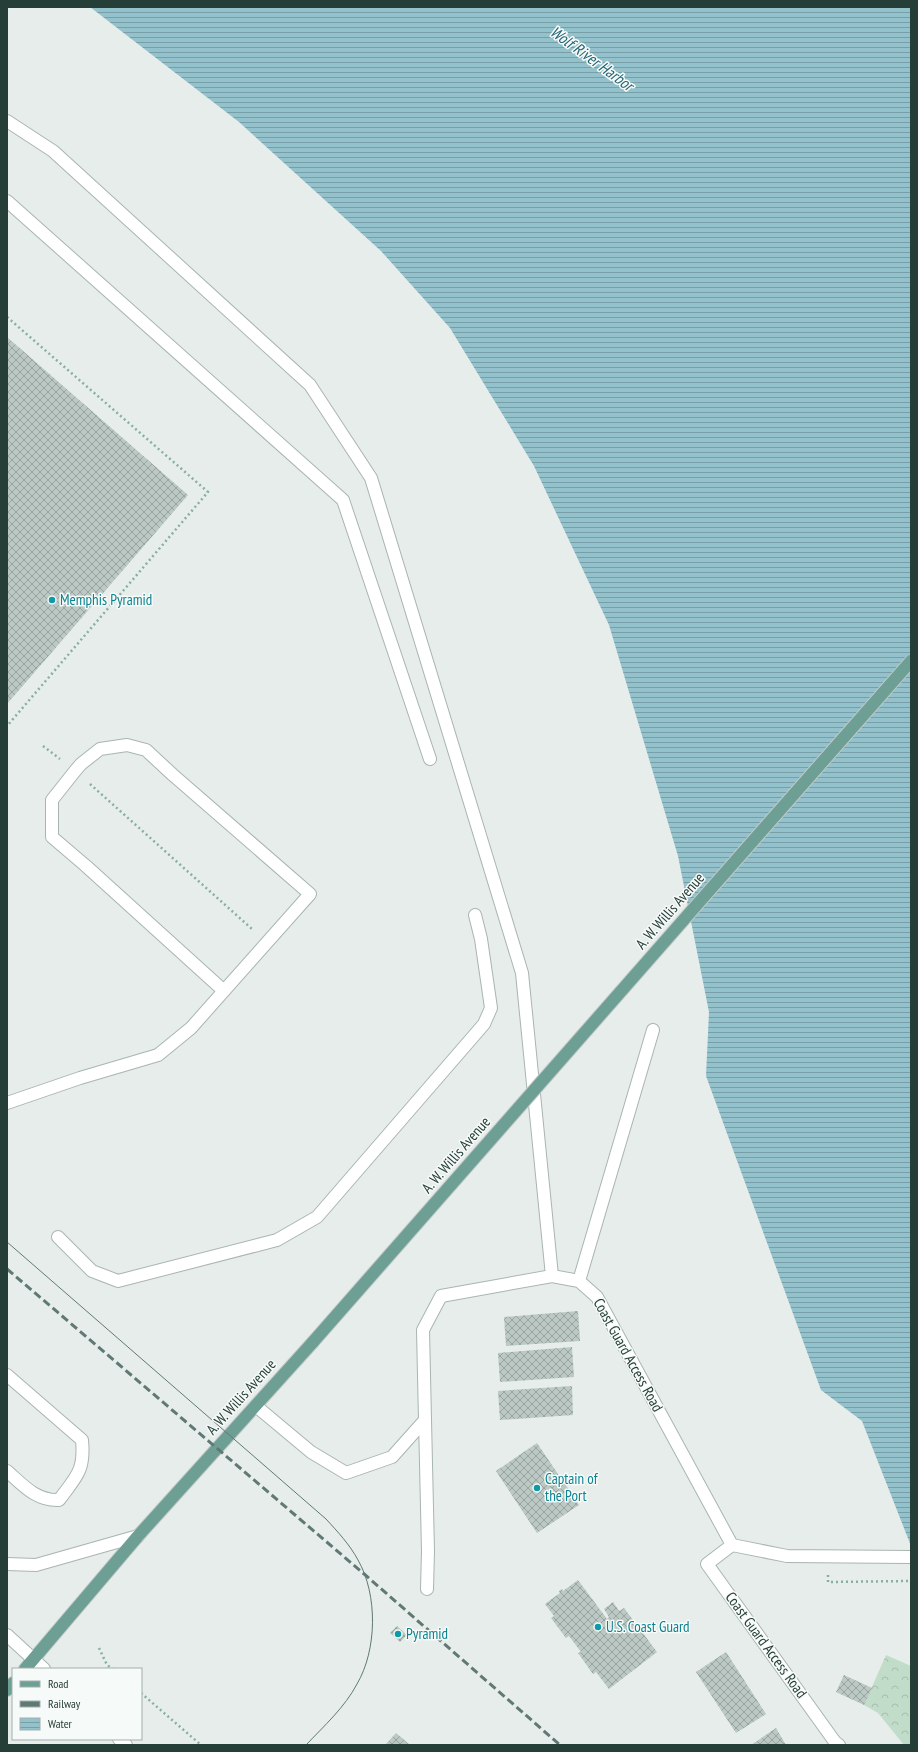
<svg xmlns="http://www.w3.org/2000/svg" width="918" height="1752" viewBox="0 0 918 1752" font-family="'PT Sans Narrow',sans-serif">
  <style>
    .forest { fill: url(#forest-crowns) }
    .water { fill: url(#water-rules) }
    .building { fill: url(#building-cross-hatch) }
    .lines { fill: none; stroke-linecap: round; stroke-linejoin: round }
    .minor-casing { stroke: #a9b5b1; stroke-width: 14 }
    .major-casing { stroke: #c2c9c7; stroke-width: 14 }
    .path { stroke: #89aea4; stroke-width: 2.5; stroke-dasharray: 2 3; stroke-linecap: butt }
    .minor { stroke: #fff; stroke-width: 12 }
    .major { stroke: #6e9f94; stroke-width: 12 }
    .tram { stroke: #617974; stroke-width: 1 }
    .rail { stroke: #617974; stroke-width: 3; stroke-dasharray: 8 4; stroke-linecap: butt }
    .major-bridge-casing { stroke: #c2c9c7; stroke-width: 14; stroke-linecap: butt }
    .major-bridge { stroke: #6e9f94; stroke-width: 12 }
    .culture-dot { fill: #0f9aa8; stroke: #f6faf8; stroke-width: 1.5 }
    .labels { text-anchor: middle; stroke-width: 3; stroke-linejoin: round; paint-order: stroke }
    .culture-label { font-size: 15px; fill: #0d838f; stroke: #f6faf8; text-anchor: start }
    .street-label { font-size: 15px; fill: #263e38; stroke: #f6faf8 }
    .water-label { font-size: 16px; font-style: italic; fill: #256575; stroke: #f6faf8 }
  </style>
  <defs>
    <pattern id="forest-crowns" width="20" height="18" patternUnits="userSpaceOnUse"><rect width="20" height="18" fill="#c1dcc9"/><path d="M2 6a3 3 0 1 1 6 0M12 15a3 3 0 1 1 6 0" fill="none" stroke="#a6bead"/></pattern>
    <pattern id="water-rules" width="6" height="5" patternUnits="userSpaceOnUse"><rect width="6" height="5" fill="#93c2cd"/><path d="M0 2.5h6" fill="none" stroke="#789fa7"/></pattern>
    <pattern id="building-cross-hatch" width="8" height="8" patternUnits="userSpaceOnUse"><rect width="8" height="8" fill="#bbc8c3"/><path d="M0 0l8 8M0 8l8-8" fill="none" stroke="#98a49f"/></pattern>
  </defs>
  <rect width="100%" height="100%" fill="#e6edea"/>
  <polygon class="forest" points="886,1655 911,1666 911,1745 904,1745 878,1713 864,1705"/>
  <polygon class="water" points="90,7 911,7 911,1546 862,1421 821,1390 706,1076 709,1012 678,856 609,625 534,466 450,328 381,251 239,122"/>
  <g class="building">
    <polygon points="7,337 188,495 7,704"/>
    <polygon points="578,1311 580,1341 506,1346 504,1317"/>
    <polygon points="572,1347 574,1377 500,1382 498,1353"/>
    <polygon points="572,1386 573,1415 500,1420 498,1391"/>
    <polygon points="537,1443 579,1505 537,1533 496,1471"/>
    <polygon points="578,1580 607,1619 609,1617 604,1609 613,1602 619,1611 624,1608 657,1652 609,1689 596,1672 593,1674 578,1653 581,1652 569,1636 566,1638 551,1618 554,1616 545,1604 560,1593 559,1591 562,1589 563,1591"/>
    <polygon points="397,1626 407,1635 400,1642 390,1633"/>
    <polygon points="726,1652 766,1714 736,1733 696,1672"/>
    <polygon points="844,1675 872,1688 864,1705 836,1692"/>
    <polygon points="776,1728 786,1745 751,1745"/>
    <polygon points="396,1733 410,1745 385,1745"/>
  </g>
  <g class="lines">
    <g class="minor-casing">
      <g id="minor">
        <polyline points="7,121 53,151 310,385 371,478 522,973 552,1276"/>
        <polyline points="7,201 343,500 430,759"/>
        <polyline points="7,1103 80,1078 158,1055 191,1028 310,894 173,775 146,750 127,745 100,749 81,764 75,771 52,800 52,837 86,866 224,991"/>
        <polyline points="58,1237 92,1271 118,1281 277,1240 317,1217 484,1024 491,1008 481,939 475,915"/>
        <polyline points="579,1281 653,1030"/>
        <path d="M7,1375l75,65c3,31 -6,37 -23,60 -23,1 -36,-15 -52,-29"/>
        <polyline points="256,1406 311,1452 346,1473 392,1457 425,1420 423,1330 441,1296 552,1276 579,1281 597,1297 732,1545 707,1564 835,1742 839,1745"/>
        <polyline points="425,1420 428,1551 427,1589"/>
        <polyline points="732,1545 787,1556 911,1557"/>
        <polyline points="7,1564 36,1565 138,1536"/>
        <polyline points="7,1635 44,1669"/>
        <polyline points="119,1739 126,1745"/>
      </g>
    </g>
    <g class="major-casing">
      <g id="major">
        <polyline points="25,1669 138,1536 313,1342"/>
        <polyline points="7,1690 13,1683"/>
      </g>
    </g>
    <g class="path">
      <polyline points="7,317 208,492 7,726"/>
      <polyline points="43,746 60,759"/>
      <polyline points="90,784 252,929"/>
      <polyline points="828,1575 828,1582 911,1581"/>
      <polyline points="99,1648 107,1665 113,1669"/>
      <polyline points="141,1693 201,1745"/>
    </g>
    <use href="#minor" class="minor"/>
    <use href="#major" class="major"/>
    <path class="tram" d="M7,1242l319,277c12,13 24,26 32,41 20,35 19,90 -1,124 -12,23 -33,42 -51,61"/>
    <polyline class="rail" points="7,1269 363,1573 560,1745"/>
    <g class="major-bridge-casing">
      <polyline id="major-bridge" points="313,1342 911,661"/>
    </g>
    <use href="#major-bridge" class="major-bridge"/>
  </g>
  <g class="culture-dot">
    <circle cx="52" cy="600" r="4"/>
    <circle cx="537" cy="1488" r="4"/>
    <circle cx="598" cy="1627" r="4"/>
    <circle cx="398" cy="1634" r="4"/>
  </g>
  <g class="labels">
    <g class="culture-label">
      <text x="60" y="605">Memphis Pyramid</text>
      <text x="545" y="1484">Captain of<tspan x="545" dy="17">the Port</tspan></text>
      <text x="606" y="1632">U.S. Coast Guard</text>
      <text x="406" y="1639">Pyramid</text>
    </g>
    <g class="street-label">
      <text transform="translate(670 911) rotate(-49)" y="5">A. W. Willis Avenue</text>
      <text transform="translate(456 1155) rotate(-49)" y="5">A. W. Willis Avenue</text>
      <text transform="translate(628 1355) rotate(61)" y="5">Coast Guard Access Road</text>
      <text transform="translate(241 1397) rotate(-48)" y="5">A. W. Willis Avenue</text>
      <text transform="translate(766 1645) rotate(54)" y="5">Coast Guard Access Road</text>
    </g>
    <g class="water-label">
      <text transform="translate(592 58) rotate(36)" y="6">Wolf River Harbor</text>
    </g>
  </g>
  <rect width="918" height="1752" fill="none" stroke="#263e38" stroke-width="16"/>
  <rect x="12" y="1668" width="130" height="72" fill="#f6faf8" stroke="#a3afab"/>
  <rect x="20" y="1681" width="20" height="6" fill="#6e9f94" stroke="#a3afab"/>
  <text x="48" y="1688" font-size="12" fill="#263e38">Road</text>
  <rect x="20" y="1701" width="20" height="6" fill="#617974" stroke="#a3afab"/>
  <text x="48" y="1708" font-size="12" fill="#263e38">Railway</text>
  <rect x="20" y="1718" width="20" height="12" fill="url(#water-rules)" stroke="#a3afab"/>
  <text x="48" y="1728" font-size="12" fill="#263e38">Water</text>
</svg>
